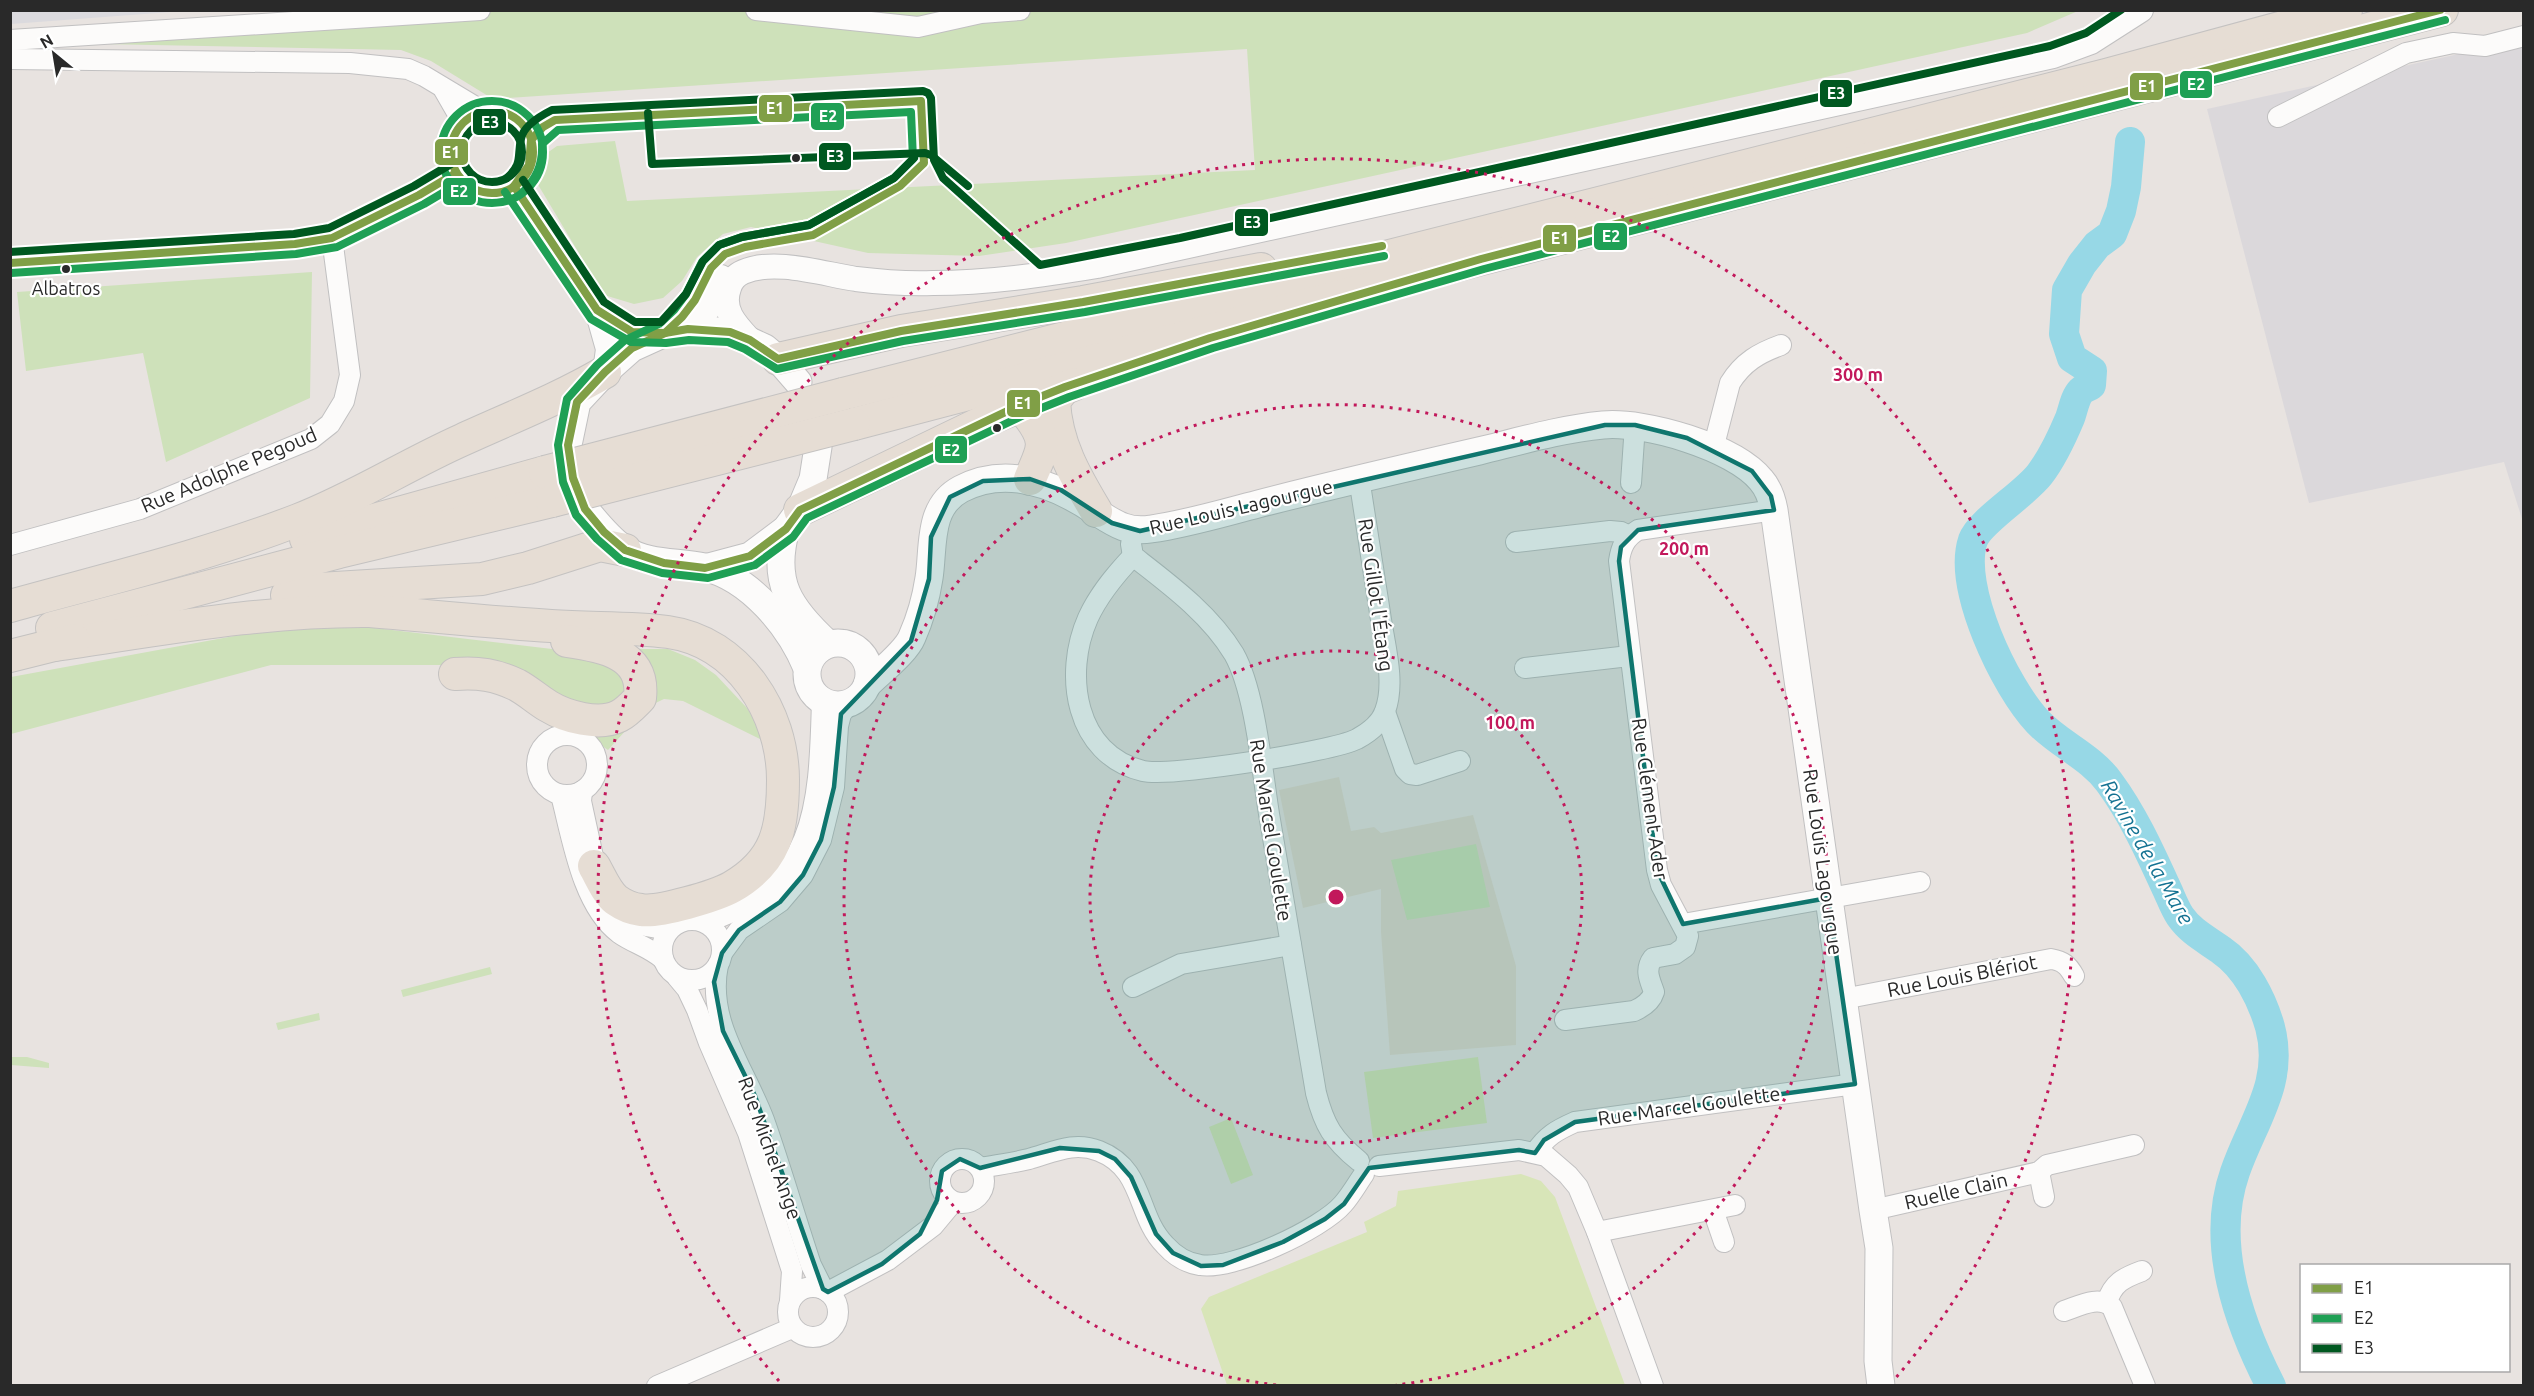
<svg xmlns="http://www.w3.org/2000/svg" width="2534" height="1396" viewBox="0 0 2534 1396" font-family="Ubuntu,sans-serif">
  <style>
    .industrial { fill: #dbd8db }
    .education { fill: #e2d9ce }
    .airport { fill: #dbdade }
    .green { fill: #cee1ba }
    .pitch { fill: #d8e5b8 }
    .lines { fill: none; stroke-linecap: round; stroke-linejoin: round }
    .river { stroke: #97d8e6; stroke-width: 30 }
    .minor-casing { stroke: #c1c0c1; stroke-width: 22 }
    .tertiary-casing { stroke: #c1c0c1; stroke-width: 26 }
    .secondary-casing { stroke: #c1c0c1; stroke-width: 29 }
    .trunk-casing { stroke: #c4c2c1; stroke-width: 34 }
    .minor { stroke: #fcfbfa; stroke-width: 20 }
    .tertiary { stroke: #fcfbfa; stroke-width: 24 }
    .secondary { stroke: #fcfbfa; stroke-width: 27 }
    .trunk { stroke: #e6ddd4; stroke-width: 32 }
    .trunk-bridge-casing { stroke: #c4c2c1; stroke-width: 34; stroke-linecap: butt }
    .trunk-bridge { stroke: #e6ddd4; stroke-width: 32 }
    .bus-1-casing { stroke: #fff; stroke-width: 12 }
    .bus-2-casing { stroke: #fff; stroke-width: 12 }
    .bus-3-casing { stroke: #fff; stroke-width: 12 }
    .bus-1 { stroke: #809f46; stroke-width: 8 }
    .bus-2 { stroke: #1fa055; stroke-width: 8 }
    .bus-3 { stroke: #005820; stroke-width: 8 }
    .marked { fill: #0f766e; fill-opacity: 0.2; stroke: #0f766e; stroke-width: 4.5; stroke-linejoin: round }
    .ring { fill: none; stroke: #c2185b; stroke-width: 3; stroke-dasharray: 3 6 }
    .bus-dot { fill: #292929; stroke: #fff; stroke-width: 2 }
    .labels { text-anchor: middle; stroke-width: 4.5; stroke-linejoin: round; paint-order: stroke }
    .bus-label { font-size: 18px; fill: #292929; stroke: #fff }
    .street-label { font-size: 20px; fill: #292929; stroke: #fff }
    .water-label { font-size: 21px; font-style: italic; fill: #147292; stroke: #fff }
    .centre { fill: #c2185b; stroke: #fff; stroke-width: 3 }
    .ring-label { font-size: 18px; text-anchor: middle; font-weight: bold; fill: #c2185b; stroke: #fff; stroke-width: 4.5; stroke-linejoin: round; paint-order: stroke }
    .line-badge { stroke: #fff; stroke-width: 2 }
    .badge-label { font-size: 16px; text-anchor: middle; font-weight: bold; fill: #fff }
  </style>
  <rect width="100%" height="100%" fill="#e8e3e0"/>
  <polygon class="industrial" points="2523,40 2523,522 2504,462 2309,503 2207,109"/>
  <polygon class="education" points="1339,777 1351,831 1374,827 1381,833 1473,815 1516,966 1516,1045 1390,1055 1381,932 1381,889 1303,908 1279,790"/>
  <polygon class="airport" points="11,10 184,10 184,11 11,24"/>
  <g class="green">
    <polygon points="485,10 2078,11 2027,33 1066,243 979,256 868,253 751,227 723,234 697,257 682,281 663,298 634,304 604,295 537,183 540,158 557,146 615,141 627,201 1255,170 1247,49 493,99 431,61 401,50 101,44 488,15"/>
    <polygon points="312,272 310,398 166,462 143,353 26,371 17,292"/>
    <polygon points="316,621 552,649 668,649 695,660 716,675 747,708 768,743 683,701 664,699 647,707 608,750 485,665 271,665 11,734 11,677"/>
    <polygon points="1476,844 1490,907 1407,920 1391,860"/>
    <polygon points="490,967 492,974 403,997 401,990"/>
    <polygon points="319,1013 320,1020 278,1030 276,1023"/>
    <polygon points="10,1057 27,1057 49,1063 49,1068 11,1065"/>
  </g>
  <g class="pitch">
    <polygon points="1478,1057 1487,1123 1373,1138 1364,1072"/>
    <polygon points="1231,1118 1253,1175 1231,1184 1209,1127"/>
    <polygon points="1521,1174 1541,1181 1555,1197 1625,1385 1227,1385 1201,1309 1209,1297 1367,1232 1364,1222 1396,1206 1398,1191"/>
  </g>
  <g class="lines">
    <path class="river" d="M2130,142l-4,45 -5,24 -9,23 -15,11 -15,19 -15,26 -3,44 8,24 20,13 -1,14c-3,2 -7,3 -10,6 -6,6 -8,19 -11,27 -8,19 -17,39 -30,56 -15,20 -60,47 -67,66 -16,47 32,147 65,182 22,23 52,34 71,60 23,31 40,68 56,103 5,10 9,22 15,31 11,16 26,23 41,34 25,17 41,49 49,77 15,56 -18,95 -35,145 -25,71 3,150 36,214"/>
    <g class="minor-casing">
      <g id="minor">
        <polyline points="756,10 918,27 981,13 1020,10"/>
        <polyline points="10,40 480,10"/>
        <polyline points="10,59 350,63 408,69 424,76 484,112"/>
        <polyline points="444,90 463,123"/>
        <polyline points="2278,117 2406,53 2453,43 2485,46 2524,36"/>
        <path d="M1713,449l17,-66c13,-21 29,-30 51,-38"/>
        <polyline points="1631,483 1635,425"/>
        <polyline points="1516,542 1610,531 1621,532 1629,536"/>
        <path d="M1131,544l2,12c36,28 77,58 101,98 21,37 28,116 35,160 15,93 31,186 47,279 8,32 17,47 43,68"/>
        <polyline points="10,545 140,509 311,439 330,424 344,401 350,375 332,238"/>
        <path d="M1133,556c-18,19 -34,38 -45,62 -25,56 -13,137 55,153 26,6 188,-19 214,-32 11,-6 24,-16 28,-28 11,-29 -1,-68 -5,-98 -7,-45 -14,-90 -21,-135"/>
        <polyline points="1525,668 1629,656"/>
        <polyline points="1385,712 1405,769 1410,774 1417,775 1460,761"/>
        <circle cx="567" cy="765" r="30"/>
        <polyline points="582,791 581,801 597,875"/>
        <path d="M561,795c11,42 21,110 58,138 14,10 30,14 44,26"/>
        <polyline points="620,916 635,924 668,930"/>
        <circle cx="692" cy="950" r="30"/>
        <path d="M705,922c114,-34 114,-121 117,-221"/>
        <polyline points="1683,924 1920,882"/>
        <polyline points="722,953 739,930 780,902 803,875 821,840 834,787 838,726 841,714 849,703"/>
        <path d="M718,965c-12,57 27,104 46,155 17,48 31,97 47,145l12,24"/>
        <polyline points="677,977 687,989 697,1010 709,1043 748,1133 792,1271 790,1301"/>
        <polyline points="1133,987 1181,964 1291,945"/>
        <path d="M1843,999l208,-40c12,2 17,6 23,17"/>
        <path d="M1565,1020l69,-9c9,-4 17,-9 20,-19 -4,-12 -10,-22 -1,-34l22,-4 10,-7 3,-11 -27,-51 -4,-15 -38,-309c2,-14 6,-23 19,-31l136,-20"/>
        <path d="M1535,1153c11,-17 22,-23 40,-31l280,-38"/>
        <circle cx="962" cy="1181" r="22"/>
        <polyline points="1379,1166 1519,1150 1546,1156 1568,1175 1578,1187 1597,1232 1653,1386"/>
        <path d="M980,1168c16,-3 33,-5 49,-9 25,-7 45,-18 70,-8 46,18 37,65 66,94 9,10 21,18 35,20 32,6 122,-36 143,-61 8,-9 14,-20 21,-30"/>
        <polyline points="2039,1172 2044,1197"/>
        <polyline points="1713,1210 1724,1242"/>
        <polyline points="1873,1210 2039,1172 2047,1165 2134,1145"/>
        <polyline points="1597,1232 1735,1205"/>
        <circle cx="813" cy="1312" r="25"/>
        <polyline points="828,1292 888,1260 933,1226 953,1202"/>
        <path d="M2107,1302c6,-19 16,-24 35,-31"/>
        <path d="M2064,1311c15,-5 35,-16 48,-4l33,79"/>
        <polyline points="657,1386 792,1328"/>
      </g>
    </g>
    <g class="tertiary-casing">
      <g id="tertiary">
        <circle cx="492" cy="152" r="41"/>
        <polyline points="514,186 597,310 608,349 605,372"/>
        <polyline points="10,263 140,253 295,244 332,238 419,195 456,173"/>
        <polyline points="597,310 632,332 665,333"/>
        <path d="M688,329c9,-7 19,-15 23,-26 4,-9 3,-19 10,-26"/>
        <path d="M750,340c-14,-15 -29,-30 -21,-52 2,-7 7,-13 14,-16 31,-14 80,2 113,7 25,3 52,5 77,4 55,0 110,-8 164,-17l956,-210 38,-14 50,-32"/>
      </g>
    </g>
    <g class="secondary-casing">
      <g id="secondary">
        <polyline points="568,445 577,402 605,372 632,348 665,333 688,329 730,332 765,348 778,359 798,382"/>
        <path d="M585,509c12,14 23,29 39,40 24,16 54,12 80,18 47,11 86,60 103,101"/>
        <path d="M786,529c-15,53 3,79 42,115"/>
        <polyline points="705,568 750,556 786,529 800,510 813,479 818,447"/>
        <circle cx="838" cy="674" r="31"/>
        <path d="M867,685c13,-13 39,-33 45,-48 8,-18 14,-39 17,-59 5,-31 -2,-71 32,-89 46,-24 94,-5 134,22 19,12 32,22 56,18 36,-5 72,-16 107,-25 74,-19 147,-36 221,-53 41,-10 82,-22 124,-26 42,-4 131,22 158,55 8,9 11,19 13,30l99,700 6,38 -1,113 3,25"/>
      </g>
    </g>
    <g class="trunk-casing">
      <g id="trunk">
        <polyline points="778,359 901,331 1083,302 1261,269"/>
        <path d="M1065,387l-11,14c2,42 21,75 42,110"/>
        <polyline points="843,394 2106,75 2346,10"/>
        <path d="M1028,415c22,29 14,34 2,64"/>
        <polyline points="854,424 1481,259 2442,10"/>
        <polyline points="800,510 989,419 1075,384"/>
        <polyline points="306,539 545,472"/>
        <polyline points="287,595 319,589 482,579 528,568 600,545 625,550"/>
        <path d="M10,606c97,-27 195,-50 288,-86 57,-22 108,-55 164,-80 48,-22 97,-41 143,-68"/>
        <polyline points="52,628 339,552 552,501"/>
        <path d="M55,645c104,-15 209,-35 315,-34 60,5 120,11 181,15 39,3 79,1 117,6 71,10 115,81 115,148 0,48 -6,81 -51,107 -16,9 -73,26 -91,23 -9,-1 -18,-5 -25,-10 -10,-8 -16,-24 -22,-34"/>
        <polyline points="10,656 74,640"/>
        <path d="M455,674c23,-2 41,1 62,11 11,6 21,15 31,21 18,11 51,20 71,10 8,-4 15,-12 21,-18 5,-45 -38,-52 -73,-57"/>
      </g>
    </g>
    <use href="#minor" class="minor"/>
    <use href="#tertiary" class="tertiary"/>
    <use href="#secondary" class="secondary"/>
    <use href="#trunk" class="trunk"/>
    <g class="trunk-bridge-casing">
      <g id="trunk-bridge">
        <polyline points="545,472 843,394"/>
        <polyline points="552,501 854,424"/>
      </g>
    </g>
    <use href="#trunk-bridge" class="trunk-bridge"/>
    <g class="bus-1-casing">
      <g id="bus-1">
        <circle cx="492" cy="152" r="41"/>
        <polyline points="514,186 529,165 531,140 543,127 555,120 921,101 924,163 900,186 813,235 745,247 725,254 711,268 695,300 682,317 665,333 632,348 605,372 577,402 568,445 573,478 585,509 604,532 625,550 664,563 705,568 750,556 786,529 800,510 1020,405 1065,387 1210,338 1481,259 2440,10"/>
        <polyline points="514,186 597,310 632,332 665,333 688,329 730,332 750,340 778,359 901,331 1083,302 1382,246"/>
        <polyline points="10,263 295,244 332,238 419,195 456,173"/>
      </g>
    </g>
    <g class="bus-2-casing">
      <g id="bus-2">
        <circle cx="492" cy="152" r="51"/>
        <polyline points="505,192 591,319 631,342 666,343 689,340 728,342 745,349 777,369 903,341 1085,312 1384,256"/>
        <path d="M521,194c15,-15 22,-29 21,-50l16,-14 353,-18 2,47 -19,19 -85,47 -67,12 -23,8 -17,17 -16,32 -12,16 -15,14 -34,16 -28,25 -30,34 -9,46 5,37 13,33 21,24 24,21 41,13 46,5 47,-13 38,-28 14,-19 217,-103 45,-18 144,-49 271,-79 961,-249"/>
        <polyline points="11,273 296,254 337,247 424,204 461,182"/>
      </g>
    </g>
    <g class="bus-3-casing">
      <g id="bus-3">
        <polyline points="648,113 652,164 925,153 931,155 968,186"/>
        <circle cx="492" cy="152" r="30"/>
        <path d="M507,178c16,-15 10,-20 14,-39 2,-13 21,-24 31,-29l371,-19 5,2 3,5 3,62 9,18 97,87 140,-27 870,-192 36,-13 35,-23"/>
        <polyline points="523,180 604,302 635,322 661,322 686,294 703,261 719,245 742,237 809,225 894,178 914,158"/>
        <polyline points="10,252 294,234 329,228 414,186 451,164"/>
      </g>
    </g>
    <use href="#bus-1" class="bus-1"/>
    <use href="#bus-2" class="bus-2"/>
    <use href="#bus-3" class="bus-3"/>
  </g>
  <path class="marked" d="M1605,425h30l52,13 65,33 19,25 3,14 -136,20 -17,17 -2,14 38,309 26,54 145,-26 27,186 -280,38 -31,18 -9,13 -16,-3 -150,18 -25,36 -19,15 -42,23 -60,23 -22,1 -28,-13 -17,-19 -25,-57 -16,-18 -16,-8 -39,-3 -80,20 -20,-9 -18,12 -5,29 -17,34 -38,30 -54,28 -5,-3 -68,-193 -32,-65 -9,-49 8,-29 17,-23 41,-28 23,-27 18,-35 13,-53 7,-73 70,-73 18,-62 2,-42 19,-40 33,-16 47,-2 31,11 51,33 28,8z"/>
  <g class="ring">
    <circle cx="1336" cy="897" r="246"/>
    <path d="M1276 1385A492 492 0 1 1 1396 1385"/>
    <path d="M779 1381A738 738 0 1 1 1893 1381"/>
  </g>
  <g class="bus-dot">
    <circle cx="796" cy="158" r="5"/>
    <circle cx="66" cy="269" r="5"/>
    <circle cx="997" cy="428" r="5"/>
  </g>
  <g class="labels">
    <g class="bus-label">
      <text x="66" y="295">Albatros</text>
    </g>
    <g class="street-label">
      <text transform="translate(229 470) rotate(-23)" y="7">Rue Adolphe Pegoud</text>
      <text transform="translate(1241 507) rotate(-13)" y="7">Rue Louis Lagourgue</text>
      <text transform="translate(1376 595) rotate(82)" y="7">Rue Gillot l'Étang</text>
      <text transform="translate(1650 799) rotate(82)" y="7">Rue Clément Ader</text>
      <text transform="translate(1271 830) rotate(81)" y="7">Rue Marcel Goulette</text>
      <text transform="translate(1823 862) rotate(82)" y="7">Rue Louis Lagourgue</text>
      <text transform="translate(1962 976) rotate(-11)" y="7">Rue Louis Blériot</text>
      <text transform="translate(1689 1106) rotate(-8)" y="7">Rue Marcel Goulette</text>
      <text transform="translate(770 1148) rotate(70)" y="7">Rue Michel Ange</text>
      <text transform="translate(1956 1191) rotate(-13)" y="7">Ruelle Clain</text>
    </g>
    <g class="water-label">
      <text transform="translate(2147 852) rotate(60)" y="7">Ravine de la Mare</text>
    </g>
  </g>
  <circle cx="1336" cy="897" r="9" class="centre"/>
  <g class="ring-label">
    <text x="1858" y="381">300 m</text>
    <text x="1684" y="555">200 m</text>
    <text x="1510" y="729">100 m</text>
  </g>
  <g class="line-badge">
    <rect x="2179" y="70" width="34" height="29" rx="6" fill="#1fa055"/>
    <rect x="2129" y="72" width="35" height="29" rx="6" fill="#809f46"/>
    <rect x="1819" y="79" width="34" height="29" rx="6" fill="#005820"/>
    <rect x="758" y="94" width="35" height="29" rx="6" fill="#809f46"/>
    <rect x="810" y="102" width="35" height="29" rx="6" fill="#1fa055"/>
    <rect x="472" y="108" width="35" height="28" rx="6" fill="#005820"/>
    <rect x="434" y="138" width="35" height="28" rx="6" fill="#809f46"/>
    <rect x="818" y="142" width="34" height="29" rx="6" fill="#005820"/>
    <rect x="442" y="177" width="35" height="29" rx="6" fill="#1fa055"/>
    <rect x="1234" y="208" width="35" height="29" rx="6" fill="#005820"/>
    <rect x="1593" y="222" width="35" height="29" rx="6" fill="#1fa055"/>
    <rect x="1542" y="224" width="35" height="29" rx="6" fill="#809f46"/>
    <rect x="1006" y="389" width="35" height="29" rx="6" fill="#809f46"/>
    <rect x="934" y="435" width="34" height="29" rx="6" fill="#1fa055"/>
  </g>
  <g class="badge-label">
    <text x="2196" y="90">E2</text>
    <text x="2147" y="92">E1</text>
    <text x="1836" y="99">E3</text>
    <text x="775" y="114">E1</text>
    <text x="828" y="122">E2</text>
    <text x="490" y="128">E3</text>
    <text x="451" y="158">E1</text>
    <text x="835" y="162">E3</text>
    <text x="459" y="197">E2</text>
    <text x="1252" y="228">E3</text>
    <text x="1611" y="242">E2</text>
    <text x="1560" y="244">E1</text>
    <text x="1023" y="409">E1</text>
    <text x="951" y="456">E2</text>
  </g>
  <rect width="2534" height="1396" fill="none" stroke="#292929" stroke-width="24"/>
  <rect x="2300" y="1264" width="210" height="108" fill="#ffffff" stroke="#a9a9a9" stroke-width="1.5"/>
  <rect x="2312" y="1284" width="30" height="9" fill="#809f46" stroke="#a9a9a9" stroke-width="1.5"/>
  <text x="2354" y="1294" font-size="18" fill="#292929">E1</text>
  <rect x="2312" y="1314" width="30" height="9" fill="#1fa055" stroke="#a9a9a9" stroke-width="1.5"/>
  <text x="2354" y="1324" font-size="18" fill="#292929">E2</text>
  <rect x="2312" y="1344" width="30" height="9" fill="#005820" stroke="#a9a9a9" stroke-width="1.5"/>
  <text x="2354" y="1354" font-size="18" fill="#292929">E3</text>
  <g transform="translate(54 54) rotate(330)" stroke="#ffffff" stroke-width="4.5" paint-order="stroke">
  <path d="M0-4.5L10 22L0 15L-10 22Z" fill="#292929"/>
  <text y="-9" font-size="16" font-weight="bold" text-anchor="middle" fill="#292929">N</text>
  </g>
</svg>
